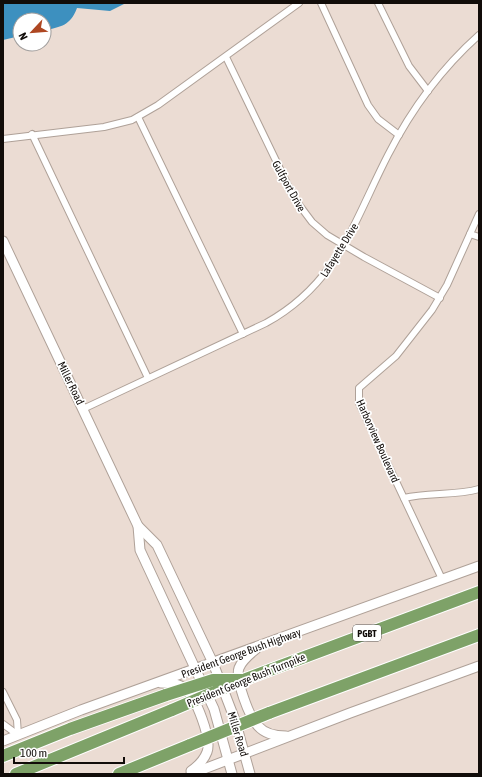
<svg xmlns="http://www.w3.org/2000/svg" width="482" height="777" viewBox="0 0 482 777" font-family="'Asap Condensed',sans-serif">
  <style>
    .water { fill: #3d90bf }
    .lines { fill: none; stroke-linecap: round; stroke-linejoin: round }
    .minor-casing { stroke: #afa198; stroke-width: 8 }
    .secondary-casing { stroke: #afa198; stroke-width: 11 }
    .motorway-casing { stroke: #fff; stroke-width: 14 }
    .minor { stroke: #fff; stroke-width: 6 }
    .secondary { stroke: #fff; stroke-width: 9 }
    .motorway { stroke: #7ea268; stroke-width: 12 }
    .motorway-bridge-casing { stroke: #fff; stroke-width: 14; stroke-linecap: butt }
    .motorway-bridge { stroke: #7ea268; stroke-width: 12 }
    .labels { text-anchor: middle; stroke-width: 3.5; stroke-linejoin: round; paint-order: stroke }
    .shield { fill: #fff; stroke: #585553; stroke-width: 1 }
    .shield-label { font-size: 10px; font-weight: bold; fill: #110c09 }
    .street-label { font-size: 11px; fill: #110c09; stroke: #fff }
  </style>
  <rect width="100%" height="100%" fill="#ebdcd3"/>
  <path class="water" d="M3,3h123l-16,8 -33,-3c-7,18 -15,18 -33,23v-11h-24v16l-17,4z"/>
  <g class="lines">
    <g class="minor-casing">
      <g id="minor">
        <polyline points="321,3 368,105 378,119 399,135"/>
        <polyline points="378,3 409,66 428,91"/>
        <polyline points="226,57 294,198 312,222 327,235 364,257 440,298"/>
        <polyline points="138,117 243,334"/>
        <polyline points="32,134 148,378"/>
        <polyline points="3,139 104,127 132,120 158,105 299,3"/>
        <polyline points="470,234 479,237"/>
        <path d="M83,409l183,-86c72,-40 87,-100 122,-168 23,-45 54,-87 91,-120"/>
        <path d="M404,498c24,-6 51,-2 75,-9"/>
        <polyline points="442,579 359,403 359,388 396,356 432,310 447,285 479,214"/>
        <polyline points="3,692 17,720 18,735"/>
        <polyline points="3,724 18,735"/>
      </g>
    </g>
    <g class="secondary-casing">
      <g id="secondary">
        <polyline points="3,241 138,526 140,550 214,709 232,774"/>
        <polyline points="138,526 157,545 213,663 235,720 250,774"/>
        <path d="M256,649c-6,5 -14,11 -17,19 -4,11 10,49 19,58 7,8 18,10 28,10"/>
        <path d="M161,683c9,0 17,0 24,6 11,8 27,50 22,63 -3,8 -9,14 -16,19"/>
        <polyline points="3,741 81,710 479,566"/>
        <polyline points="191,774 350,713 479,666"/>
      </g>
    </g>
    <g class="motorway-casing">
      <g id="motorway">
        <polyline points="243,680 479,592"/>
        <polyline points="269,713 479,635"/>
        <polyline points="3,756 70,729 166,695"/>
        <polyline points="16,774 172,710"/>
        <polyline points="119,774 190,745"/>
      </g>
    </g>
    <use href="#minor" class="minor"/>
    <use href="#secondary" class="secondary"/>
    <use href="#motorway" class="motorway"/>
    <g class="motorway-bridge-casing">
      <g id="motorway-bridge">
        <polyline points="166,695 213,680 243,680"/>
        <polyline points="172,710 238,682"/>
        <polyline points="190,745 269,713"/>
      </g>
    </g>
    <use href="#motorway-bridge" class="motorway-bridge"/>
  </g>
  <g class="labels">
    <rect class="shield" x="353" y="625" width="28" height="16" rx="3"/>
    <g class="shield-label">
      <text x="367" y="637">PGBT</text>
    </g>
    <g class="street-label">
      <text transform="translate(289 186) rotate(61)" y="4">Gulfport Drive</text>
      <text transform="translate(339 250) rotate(-58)" y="4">Lafayette Drive</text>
      <text transform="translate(71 383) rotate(64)" y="4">Miller Road</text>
      <text transform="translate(378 441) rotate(66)" y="4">Harborview Boulevard</text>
      <text transform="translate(241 653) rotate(-20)" y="4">President George Bush Highway</text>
      <text transform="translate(246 680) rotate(-22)" y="4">President George Bush Turnpike</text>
      <text transform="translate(238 734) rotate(73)" y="4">Miller Road</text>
    </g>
  </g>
  <rect width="482" height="777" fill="none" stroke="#110c09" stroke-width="8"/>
  <g transform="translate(32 32) rotate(244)"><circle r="19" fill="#ffffff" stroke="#a09e9d"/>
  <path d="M0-3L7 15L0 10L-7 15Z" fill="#ae4722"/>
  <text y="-6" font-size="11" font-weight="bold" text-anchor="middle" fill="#110c09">N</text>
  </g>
  <path d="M14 757v6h110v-6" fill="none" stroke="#110c09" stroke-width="2"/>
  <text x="20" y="757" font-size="12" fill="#110c09" stroke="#ffffff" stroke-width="3" paint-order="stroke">100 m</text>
</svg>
